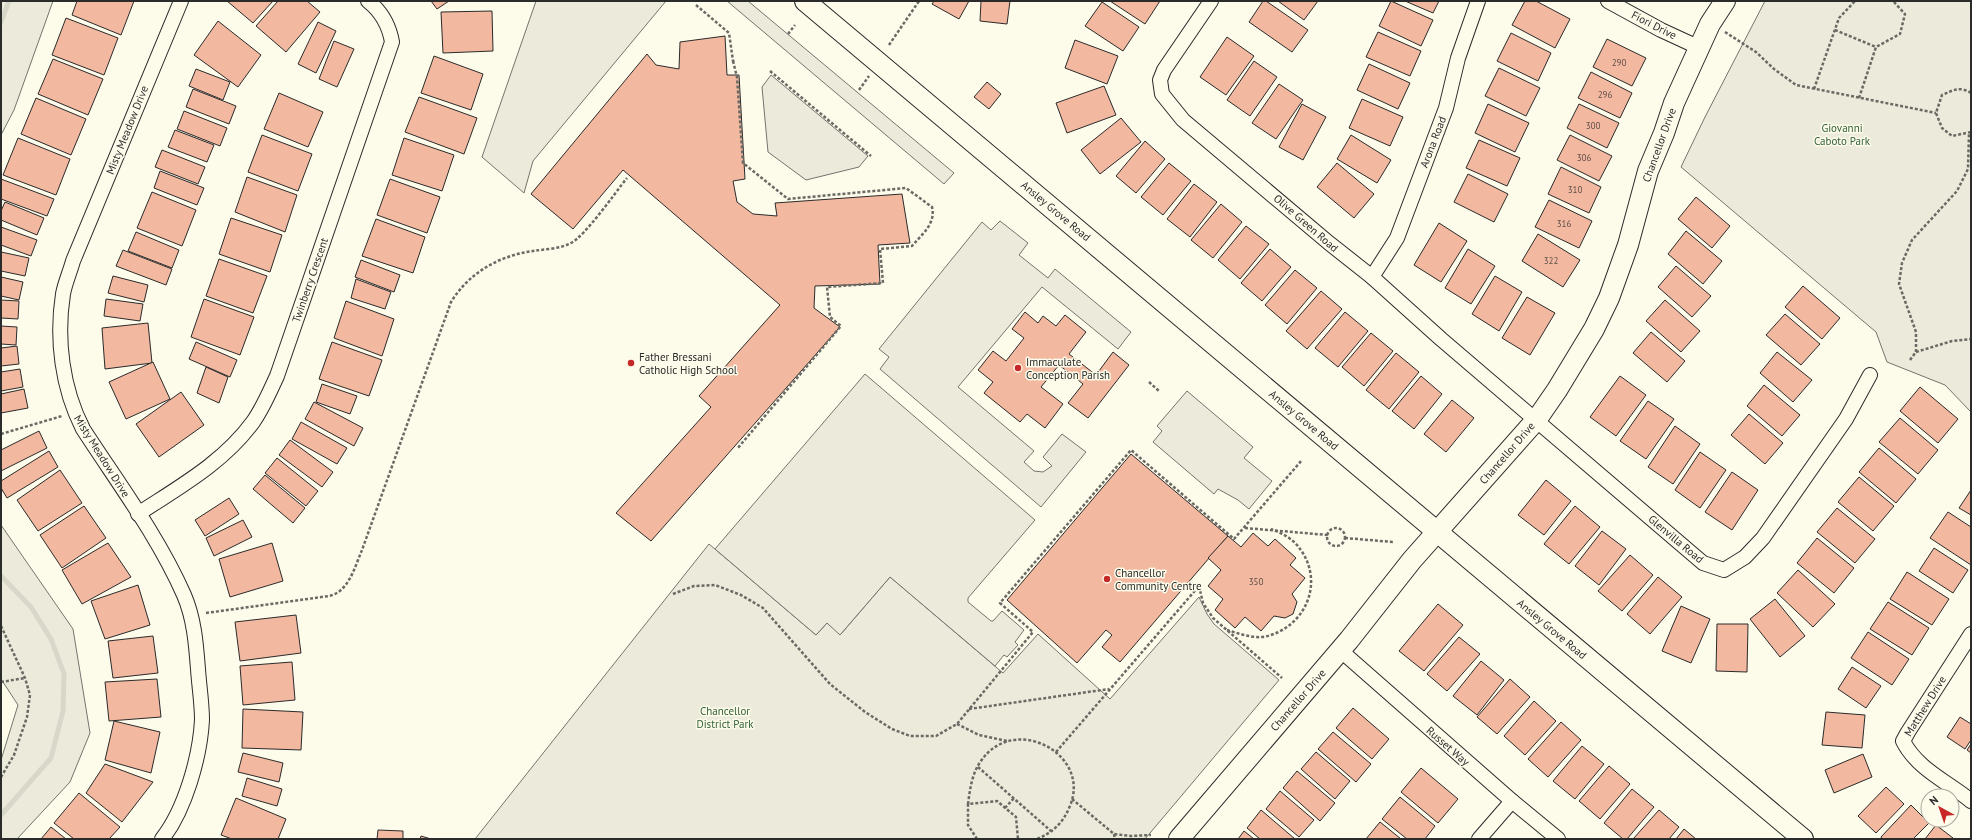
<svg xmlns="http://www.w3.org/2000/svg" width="1972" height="840" viewBox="0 0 1972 840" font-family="'PT Sans',sans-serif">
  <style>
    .green { fill: #ecebdb; stroke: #74746e }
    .parking { fill: #eceadb; stroke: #74746e }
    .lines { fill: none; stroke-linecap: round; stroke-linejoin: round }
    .stream { stroke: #d8d7c9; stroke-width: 5 }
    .building { fill: #f2b8a0; stroke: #2b2b2b }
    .street-casing { stroke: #2b2b2b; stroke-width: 16 }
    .secondary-casing { stroke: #2b2b2b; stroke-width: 22 }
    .path { stroke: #6a6964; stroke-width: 2.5; stroke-dasharray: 3 2; stroke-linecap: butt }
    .street { stroke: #fdfbea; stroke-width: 14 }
    .secondary { stroke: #fdfbea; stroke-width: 20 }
    .poi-dot { fill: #c62828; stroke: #fdfbea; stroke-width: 1.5 }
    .labels { text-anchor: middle; stroke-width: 3; stroke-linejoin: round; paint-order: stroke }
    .number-label { font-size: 9px; fill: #5d4e48 }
    .street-label { font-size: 11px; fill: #2b2b2b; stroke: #fdfbea }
    .park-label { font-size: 11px; fill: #34623c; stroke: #fdfbea }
    .poi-label { font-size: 11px; fill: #2b2b2b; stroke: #fdfbea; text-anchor: start }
  </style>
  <rect width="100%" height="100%" fill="#fdfbea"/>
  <g class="green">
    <polygon points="1,1 53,1 14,110 1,135"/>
    <polygon points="1765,1 1971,1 1971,412 1945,385 1887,362 1876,332 1681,167 1705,117"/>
    <polygon points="1,525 73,629 90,733 70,782 17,839 1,839 1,760 18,705 1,679"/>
    <polygon points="709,544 816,635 827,623 841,634 890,577 1003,673 1038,634 1110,699 1199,597 1207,614 1214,624 1279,680 1145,839 475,839"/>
  </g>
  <g class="parking">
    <polygon points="536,1 666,1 533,161 524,193 482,157"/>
    <polygon points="727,1 748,1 954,173 944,184"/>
    <polygon points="771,75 868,156 859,167 806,180 768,152 762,87"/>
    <polygon points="1000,221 1028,243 1019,255 1048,278 1055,269 1131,332 1118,349 1042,287 958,387 1034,451 1024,462 1034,471 1043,472 1052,466 1043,457 1062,434 1086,452 1041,507 880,369 889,357 879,349 982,222 991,230"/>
    <polygon points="865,374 1035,520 968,598 968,602 991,621 993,621 1002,611 1024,630 1015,642 1018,645 1007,657 1004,655 995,666 890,577 840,635 827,623 816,635 715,549"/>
    <polygon points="1187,391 1253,447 1244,458 1272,481 1249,509 1238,500 1218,489 1214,494 1153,442 1162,431 1157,426"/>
  </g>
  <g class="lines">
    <g class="stream">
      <polyline points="1,22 9,1"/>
      <polyline points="1,576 31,607 51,639 64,674 63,711 51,758 1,815"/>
    </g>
  </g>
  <g class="building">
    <polygon points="77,1 134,1 121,35 72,15"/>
    <polygon points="227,1 273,1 253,23"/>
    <polygon points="278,1 307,1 320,12 286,52 256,26"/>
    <polygon points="431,1 449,1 437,9"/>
    <polygon points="934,1 969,1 959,19 932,4"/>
    <polygon points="981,1 1010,1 1007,24 980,21"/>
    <polygon points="1110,1 1160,1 1145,24"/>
    <polygon points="1263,1 1266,1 1308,30 1292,52 1249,22"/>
    <polygon points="1278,1 1318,1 1304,20"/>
    <polygon points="1391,1 1433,20 1421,46 1379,26"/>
    <polygon points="1405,1 1439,1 1433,13"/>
    <polygon points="1525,1 1536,1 1570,19 1555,48 1512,25"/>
    <polygon points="1102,2 1139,27 1123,51 1085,26"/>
    <polygon points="492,11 493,51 443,53 441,12"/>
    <polygon points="66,18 118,38 104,75 52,55"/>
    <polygon points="218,21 261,55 238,87 194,55"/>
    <polygon points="318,22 336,31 316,73 298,64"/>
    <polygon points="1378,32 1421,51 1410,76 1366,57"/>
    <polygon points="1511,33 1551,53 1538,81 1497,61"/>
    <polygon points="725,36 727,75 739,75 745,179 733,181 737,202 753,214 777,216 775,203 902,194 910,243 878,245 880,284 815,286 814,308 840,327 651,541 616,513 711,407 699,396 780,305 623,170 573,229 531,194 647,54 656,65 679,69 680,42"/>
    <polygon points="1227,37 1254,56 1226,95 1200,77"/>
    <polygon points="1607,39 1646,58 1632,86 1593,67"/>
    <polygon points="1075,40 1118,56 1107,84 1065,68"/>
    <polygon points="334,41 354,49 337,87 319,79"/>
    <polygon points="434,56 483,74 471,110 421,93"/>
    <polygon points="53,59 103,79 88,115 38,94"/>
    <polygon points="1254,61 1277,77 1250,116 1227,100"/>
    <polygon points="1369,64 1410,83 1398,109 1357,90"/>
    <polygon points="1499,68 1540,88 1526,116 1485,96"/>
    <polygon points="196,69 230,82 223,100 189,86"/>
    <polygon points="1591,72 1632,93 1620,118 1578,98"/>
    <polygon points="987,82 1001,94 989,109 974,97"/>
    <polygon points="1279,84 1303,100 1276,139 1252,123"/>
    <polygon points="1104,86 1116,115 1067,133 1056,103"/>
    <polygon points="193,89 236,106 229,124 186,107"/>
    <polygon points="279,93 323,112 308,147 264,129"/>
    <polygon points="419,97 477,118 464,154 405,132"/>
    <polygon points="36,98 86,119 71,155 21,134"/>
    <polygon points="1362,99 1403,117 1390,146 1349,128"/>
    <polygon points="1302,104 1326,117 1303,160 1279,147"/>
    <polygon points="1488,104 1529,123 1515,152 1475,133"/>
    <polygon points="1579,104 1619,123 1607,148 1567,128"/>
    <polygon points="184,111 227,128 220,146 177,129"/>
    <polygon points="1121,118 1141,142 1100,174 1081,150"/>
    <polygon points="175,130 214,145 207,162 168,147"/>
    <polygon points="262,135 312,154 298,191 248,172"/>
    <polygon points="1351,135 1391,160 1377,183 1337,159"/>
    <polygon points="1570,135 1612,156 1599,181 1557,160"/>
    <polygon points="18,138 70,159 56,195 3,175"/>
    <polygon points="404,138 454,155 442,191 392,175"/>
    <polygon points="1479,140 1520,158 1507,186 1466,168"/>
    <polygon points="1145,141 1165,159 1136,193 1116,176"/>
    <polygon points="162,150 205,167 198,184 155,167"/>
    <polygon points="1169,163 1191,181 1163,215 1141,197"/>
    <polygon points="1337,163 1374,194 1354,218 1317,187"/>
    <polygon points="1561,167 1601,187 1589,213 1548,194"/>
    <polygon points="160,171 204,188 197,205 154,188"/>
    <polygon points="1468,174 1508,194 1494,222 1454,202"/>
    <polygon points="247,177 297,195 285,232 235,212"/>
    <polygon points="1,179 54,199 47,216 1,199"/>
    <polygon points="390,179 440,197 427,233 377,215"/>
    <polygon points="1194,184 1217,202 1190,237 1167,219"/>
    <polygon points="152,192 196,210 182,246 137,228"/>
    <polygon points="1696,197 1730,226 1712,248 1678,219"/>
    <polygon points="1549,200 1592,221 1579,248 1535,227"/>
    <polygon points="5,202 44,218 37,235 1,220 1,211"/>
    <polygon points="1221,204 1242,222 1213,258 1191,240"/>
    <polygon points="231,218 282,235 270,272 219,254"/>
    <polygon points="376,219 425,237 413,273 362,256"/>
    <polygon points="1439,223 1467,241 1441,282 1414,265"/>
    <polygon points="1246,226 1269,244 1240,279 1218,260"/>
    <polygon points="1,227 37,240 31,256 1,245"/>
    <polygon points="1686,231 1722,261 1703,284 1668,254"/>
    <polygon points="136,232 179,250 172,268 128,251"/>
    <polygon points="1538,234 1580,260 1563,287 1522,261"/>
    <polygon points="1270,249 1291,267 1262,301 1241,283"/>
    <polygon points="1468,249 1495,266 1471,304 1445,288"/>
    <polygon points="123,250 172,269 166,285 116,266"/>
    <polygon points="1,252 29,258 25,276 1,271"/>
    <polygon points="219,259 267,276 253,313 206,296"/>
    <polygon points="361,260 400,275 394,292 355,277"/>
    <polygon points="1676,266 1711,296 1692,317 1658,287"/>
    <polygon points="1295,270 1317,288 1287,324 1265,305"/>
    <polygon points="113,276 148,285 144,302 108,293"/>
    <polygon points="1495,276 1522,292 1499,331 1472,314"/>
    <polygon points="1,277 23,282 19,300 1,296"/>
    <polygon points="356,279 391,292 385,309 351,298"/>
    <polygon points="1803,286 1840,318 1822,339 1785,307"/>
    <polygon points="1321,291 1342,309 1307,349 1286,331"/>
    <polygon points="1527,297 1555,313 1530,355 1502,338"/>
    <polygon points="106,299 143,304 140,321 104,316"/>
    <polygon points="204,299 254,317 240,355 191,337"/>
    <polygon points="1,300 19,301 18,319 1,318"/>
    <polygon points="1665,300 1700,331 1681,352 1646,321"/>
    <polygon points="346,301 394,319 382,356 334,338"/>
    <polygon points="1025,312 1038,323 1043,316 1056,326 1065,315 1086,332 1069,354 1096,375 1113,352 1129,365 1088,418 1068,403 1083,384 1059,365 1041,387 1063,404 1045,428 1027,414 1020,422 984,393 993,382 978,370 993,351 1006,361 1024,338 1012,329"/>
    <polygon points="1345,312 1368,331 1338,367 1315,348"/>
    <polygon points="1785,314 1820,344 1801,365 1766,335"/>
    <polygon points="148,323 152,363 105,369 102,328"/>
    <polygon points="1,326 17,327 16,345 1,344"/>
    <polygon points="1651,332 1685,361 1667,382 1633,353"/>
    <polygon points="1371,333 1393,351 1364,386 1342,367"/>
    <polygon points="196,342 237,360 230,377 189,359"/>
    <polygon points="332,342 382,360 369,396 319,379"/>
    <polygon points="17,346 19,364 1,366 1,348"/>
    <polygon points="1777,352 1812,380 1793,402 1760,373"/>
    <polygon points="1396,353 1419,372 1389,409 1366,390"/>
    <polygon points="153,362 170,399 126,419 109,382"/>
    <polygon points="206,367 228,377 219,403 197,393"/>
    <polygon points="20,369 23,387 1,391 1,372"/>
    <polygon points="1421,376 1442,394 1414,429 1392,411"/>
    <polygon points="1620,376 1646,395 1616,436 1590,417"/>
    <polygon points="322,384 357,396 350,414 316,402"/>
    <polygon points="1764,385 1800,415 1782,436 1747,406"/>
    <polygon points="1920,387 1958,419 1938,443 1900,411"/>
    <polygon points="24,389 28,408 1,413 1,394"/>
    <polygon points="181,392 204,425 159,457 136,424"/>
    <polygon points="1452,400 1474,418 1446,452 1424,434"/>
    <polygon points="1648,401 1674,419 1646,459 1620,441"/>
    <polygon points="314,402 363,428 354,446 305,419"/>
    <polygon points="1749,414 1783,443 1765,464 1731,435"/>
    <polygon points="1900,418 1938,450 1918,474 1879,442"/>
    <polygon points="301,422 347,448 337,464 292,439"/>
    <polygon points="1675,426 1700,444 1673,484 1648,467"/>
    <polygon points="39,431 47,448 1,471 1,450"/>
    <polygon points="290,440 333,472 322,487 279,455"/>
    <polygon points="1879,448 1916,479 1896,503 1859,472"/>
    <polygon points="49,451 58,467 7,498 1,488 1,481"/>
    <polygon points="1700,452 1726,470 1700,508 1675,490"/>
    <polygon points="1131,454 1228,536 1120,662 1102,647 1112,635 1106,630 1077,663 1007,600"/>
    <polygon points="277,458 318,491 306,506 265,473"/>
    <polygon points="60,470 82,503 38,531 17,500"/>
    <polygon points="1732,472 1758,490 1732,530 1705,512"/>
    <polygon points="265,475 305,508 293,523 253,489"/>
    <polygon points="1859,477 1894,506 1873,531 1838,502"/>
    <polygon points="1546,480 1571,501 1544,535 1518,515"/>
    <polygon points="1971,490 1971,515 1959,508"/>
    <polygon points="229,498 239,514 205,536 195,520"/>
    <polygon points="84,506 106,538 62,568 40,535"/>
    <polygon points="1575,506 1600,527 1569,564 1544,544"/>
    <polygon points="1837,508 1875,539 1855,563 1817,532"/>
    <polygon points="1948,512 1971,527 1971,565 1930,538"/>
    <polygon points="243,520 252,537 214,556 206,538"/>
    <polygon points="1602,531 1626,549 1599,585 1575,566"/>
    <polygon points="1253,533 1268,546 1275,539 1296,558 1290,565 1305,578 1292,594 1297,602 1293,614 1285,618 1274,616 1261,631 1245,617 1235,628 1215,610 1223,599 1208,586 1221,570 1208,558 1228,536 1241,547"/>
    <polygon points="1817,538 1854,568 1834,593 1797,563"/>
    <polygon points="108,543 131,577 82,604 62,570"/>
    <polygon points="272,543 283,581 230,597 219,559"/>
    <polygon points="1934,548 1968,570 1953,593 1919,571"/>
    <polygon points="1630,555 1653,575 1622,611 1598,591"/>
    <polygon points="1798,570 1835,604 1813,627 1777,593"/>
    <polygon points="1907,572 1949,599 1932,625 1890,599"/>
    <polygon points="1658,577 1682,597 1650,634 1627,614"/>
    <polygon points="138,585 150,625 105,639 91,601"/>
    <polygon points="1775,599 1805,636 1780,657 1750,619"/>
    <polygon points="1888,602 1929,628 1912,655 1870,629"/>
    <polygon points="1438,604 1463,625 1424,671 1399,651"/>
    <polygon points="1681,606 1710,619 1691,663 1662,651"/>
    <polygon points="296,615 301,653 240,661 235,622"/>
    <polygon points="1717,624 1748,624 1747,672 1716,671"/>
    <polygon points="1868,632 1909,659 1892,685 1851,658"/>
    <polygon points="153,636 158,673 113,678 108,641"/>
    <polygon points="1459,637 1480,654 1447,691 1427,674"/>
    <polygon points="1481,661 1504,680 1477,715 1453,696"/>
    <polygon points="292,662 295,700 243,705 240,666"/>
    <polygon points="1852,667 1881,686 1866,708 1838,689"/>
    <polygon points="157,679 161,717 109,721 105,682"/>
    <polygon points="1510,679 1530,697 1497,734 1477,717"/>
    <polygon points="1534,701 1556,721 1525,755 1504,736"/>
    <polygon points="1353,708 1389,739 1372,759 1336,728"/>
    <polygon points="243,709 303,712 301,750 242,748"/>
    <polygon points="1826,712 1865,715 1862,748 1822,745"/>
    <polygon points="1960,717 1971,724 1971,740 1965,749 1947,737"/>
    <polygon points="114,721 160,732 151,773 105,760"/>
    <polygon points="1561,722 1581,740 1548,777 1528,759"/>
    <polygon points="1333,732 1371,764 1356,782 1318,749"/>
    <polygon points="1971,744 1971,753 1967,750"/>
    <polygon points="1582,746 1604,764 1575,799 1553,781"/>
    <polygon points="1316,752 1350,781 1335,799 1301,769"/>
    <polygon points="243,753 283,763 279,782 238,772"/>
    <polygon points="1863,754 1872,777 1834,793 1825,770"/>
    <polygon points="105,764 153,782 122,822 86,793"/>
    <polygon points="1609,766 1630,784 1600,819 1579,801"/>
    <polygon points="1421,768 1458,799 1438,823 1401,792"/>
    <polygon points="1297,771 1335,803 1320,821 1283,788"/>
    <polygon points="247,778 282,789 277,806 242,796"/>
    <polygon points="1886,787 1904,804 1876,833 1858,816"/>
    <polygon points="1632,789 1654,807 1627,839 1623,839 1604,823"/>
    <polygon points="1280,791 1314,820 1299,837 1266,809"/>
    <polygon points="79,793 120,827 109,839 74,839 54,823"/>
    <polygon points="1400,797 1435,826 1425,839 1407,839 1382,819"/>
    <polygon points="236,798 286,819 278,839 232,839 221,835"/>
    <polygon points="1911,805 1929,823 1913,839 1882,839 1881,837"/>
    <polygon points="1261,810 1295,839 1260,839 1247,828"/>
    <polygon points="1659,810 1679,827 1669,839 1633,839"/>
    <polygon points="1380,822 1401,839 1366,839"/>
    <polygon points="1936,825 1953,838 1952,839 1925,839"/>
    <polygon points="51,827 66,839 41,839"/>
    <polygon points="1684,829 1696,839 1676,839"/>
    <polygon points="378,830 403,831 403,839 377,839"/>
    <polygon points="1244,831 1254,839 1238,839"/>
    <polygon points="421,836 431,839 420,839"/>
  </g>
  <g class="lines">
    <g class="street-casing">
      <g id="street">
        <polyline points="1211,1 1164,70 1160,80 1162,94 1183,120 1329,243 1372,277 1441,339 1703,563 1724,570 1745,557 1763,538 1846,419 1870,375"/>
        <polyline points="1608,1 1661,30 1700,48"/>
        <polyline points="1372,277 1397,238 1446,108 1458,58 1478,1"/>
        <path d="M138,514c41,-27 85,-51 115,-92 10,-14 17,-31 24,-46l115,-334c-3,-17 -10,-30 -24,-41"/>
        <path d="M1971,634l-63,98 -5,9c14,28 45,41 68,60"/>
        <polyline points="1340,650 1512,801 1558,839"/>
        <path d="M162,839c23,-29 38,-82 40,-119 0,-17 -3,-35 -4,-51 -2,-26 -4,-51 -14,-74 -26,-59 -66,-112 -101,-166 -21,-41 -27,-90 -20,-135 2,-11 7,-22 10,-33l108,-260"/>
        <polyline points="1479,839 1512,801"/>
      </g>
    </g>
    <g class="secondary-casing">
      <g id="secondary">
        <polyline points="805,1 1803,839"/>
        <polyline points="1179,839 1349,640 1412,560 1537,419 1557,390 1594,329 1609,298 1628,245 1648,171 1664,133 1674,103 1710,24 1725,1"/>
      </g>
    </g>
    <g class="path">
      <polyline points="696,5 729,33 733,61 736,61"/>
      <polyline points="1835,30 1876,47"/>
      <polyline points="1725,32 1756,52 1774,69 1796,85 1936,113"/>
      <polyline points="788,34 795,25"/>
      <polyline points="889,45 919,1"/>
      <path d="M733,61l4,16 6,86 45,36 118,-11 26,19c4,17 -10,27 -20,39l-32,3 3,34 -56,4 3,30 11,9 -104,123"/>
      <polyline points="770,71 871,156"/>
      <polyline points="1814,89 1839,18 1855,1"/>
      <polyline points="859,90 869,76"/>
      <path d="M1971,93c-11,-7 -18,-3 -29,2l-6,18 6,15 10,8 19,-4"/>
      <polyline points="1859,98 1876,47 1900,34 1905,14 1893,1"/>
      <polyline points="1916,352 1952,341 1971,339"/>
      <polyline points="1910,360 1916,352 1916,332 1899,284 1902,263 1912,240 1957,191 1968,169 1969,134"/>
      <polyline points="1149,382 1159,391"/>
      <polyline points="1,434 62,416"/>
      <polyline points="1245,528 1328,535"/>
      <circle cx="1336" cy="537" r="9"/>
      <polyline points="1345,538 1393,542"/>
      <polyline points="1199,586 1203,603 1213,618 1282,678"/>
      <polyline points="673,594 694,586 715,585 741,595 763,608 830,684 865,712 892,729 910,736 936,736 957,724 1033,632 1000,603 1131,450 1234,539 1302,460"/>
      <path d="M206,613l123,-17c20,-4 26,-30 33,-46l89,-248c18,-29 47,-46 82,-51 12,-2 27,-2 38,-8 14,-7 44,-50 56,-65"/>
      <polyline points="1,626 25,678 30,695 27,717 14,755 1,777"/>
      <path d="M1227,630c10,3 24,8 36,7 43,-8 64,-57 34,-92 -7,-8 -16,-12 -26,-16"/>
      <polyline points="1,682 25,678"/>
      <polyline points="969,709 1109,689"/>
      <polyline points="957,724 979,735 1007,741"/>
      <polyline points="1056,752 1199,586"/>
      <polyline points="978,767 1051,831"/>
      <polyline points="1072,799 1114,834 1131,836 1151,835"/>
      <path d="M968,804c2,-15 4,-31 13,-43 33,-49 113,-6 88,47 -6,15 -17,25 -32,31"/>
      <polyline points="1005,808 1014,798"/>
      <polyline points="1114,834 1115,839"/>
      <polyline points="977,839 968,825 968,804 997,801 1016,817 1018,839"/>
    </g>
    <use href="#street" class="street"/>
    <use href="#secondary" class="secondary"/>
  </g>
  <g class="poi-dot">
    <circle cx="631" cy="363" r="4"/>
    <circle cx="1018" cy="368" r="4"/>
    <circle cx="1107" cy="579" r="4"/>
  </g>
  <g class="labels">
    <g class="number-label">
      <text x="1619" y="66">290</text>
      <text x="1605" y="98">296</text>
      <text x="1593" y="129">300</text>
      <text x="1584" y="161">306</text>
      <text x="1575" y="193">310</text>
      <text x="1564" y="227">316</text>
      <text x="1551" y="264">322</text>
      <text x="1256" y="585">350</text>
    </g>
    <g class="street-label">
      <text transform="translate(1654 25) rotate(27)" y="4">Fiori Drive</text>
      <text transform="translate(127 130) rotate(-68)" y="4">Misty Meadow Drive</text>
      <text transform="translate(1433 142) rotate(-69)" y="4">Arona Road</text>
      <text transform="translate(1659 145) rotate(-70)" y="4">Chancellor Drive</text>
      <text transform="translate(1056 211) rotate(40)" y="4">Ansley Grove Road</text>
      <text transform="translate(1306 223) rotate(41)" y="4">Olive Green Road</text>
      <text transform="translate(310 280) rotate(-71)" y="4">Twinberry Crescent</text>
      <text transform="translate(1304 420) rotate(40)" y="4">Ansley Grove Road</text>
      <text transform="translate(1507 453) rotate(-49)" y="4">Chancellor Drive</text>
      <text transform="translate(102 456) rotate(58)" y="4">Misty Meadow Drive</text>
      <text transform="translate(1676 539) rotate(40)" y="4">Glenvilla Road</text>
      <text transform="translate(1552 629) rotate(40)" y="4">Ansley Grove Road</text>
      <text transform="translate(1298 700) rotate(-49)" y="4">Chancellor Drive</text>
      <text transform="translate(1925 706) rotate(-58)" y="4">Matthew Drive</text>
      <text transform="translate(1448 746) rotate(41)" y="4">Russet Way</text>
    </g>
    <g class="park-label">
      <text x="1842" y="132">Giovanni<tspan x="1842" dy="13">Caboto Park</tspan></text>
      <text x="725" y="715">Chancellor<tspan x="725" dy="13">District Park</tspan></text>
    </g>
    <g class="poi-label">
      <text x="639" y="361">Father Bressani<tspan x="639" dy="13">Catholic High School</tspan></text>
      <text x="1026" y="366">Immaculate<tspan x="1026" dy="13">Conception Parish</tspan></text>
      <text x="1115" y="577">Chancellor<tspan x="1115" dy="13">Community Centre</tspan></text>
    </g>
  </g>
  <rect width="1972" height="840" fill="none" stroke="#2b2b2b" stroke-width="4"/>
  <g transform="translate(1940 808) rotate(320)"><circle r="19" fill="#fdfbea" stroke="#a9a89e"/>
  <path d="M0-3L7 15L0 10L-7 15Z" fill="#c62828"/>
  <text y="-6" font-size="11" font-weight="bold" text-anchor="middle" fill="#2b2b2b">N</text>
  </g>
</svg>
